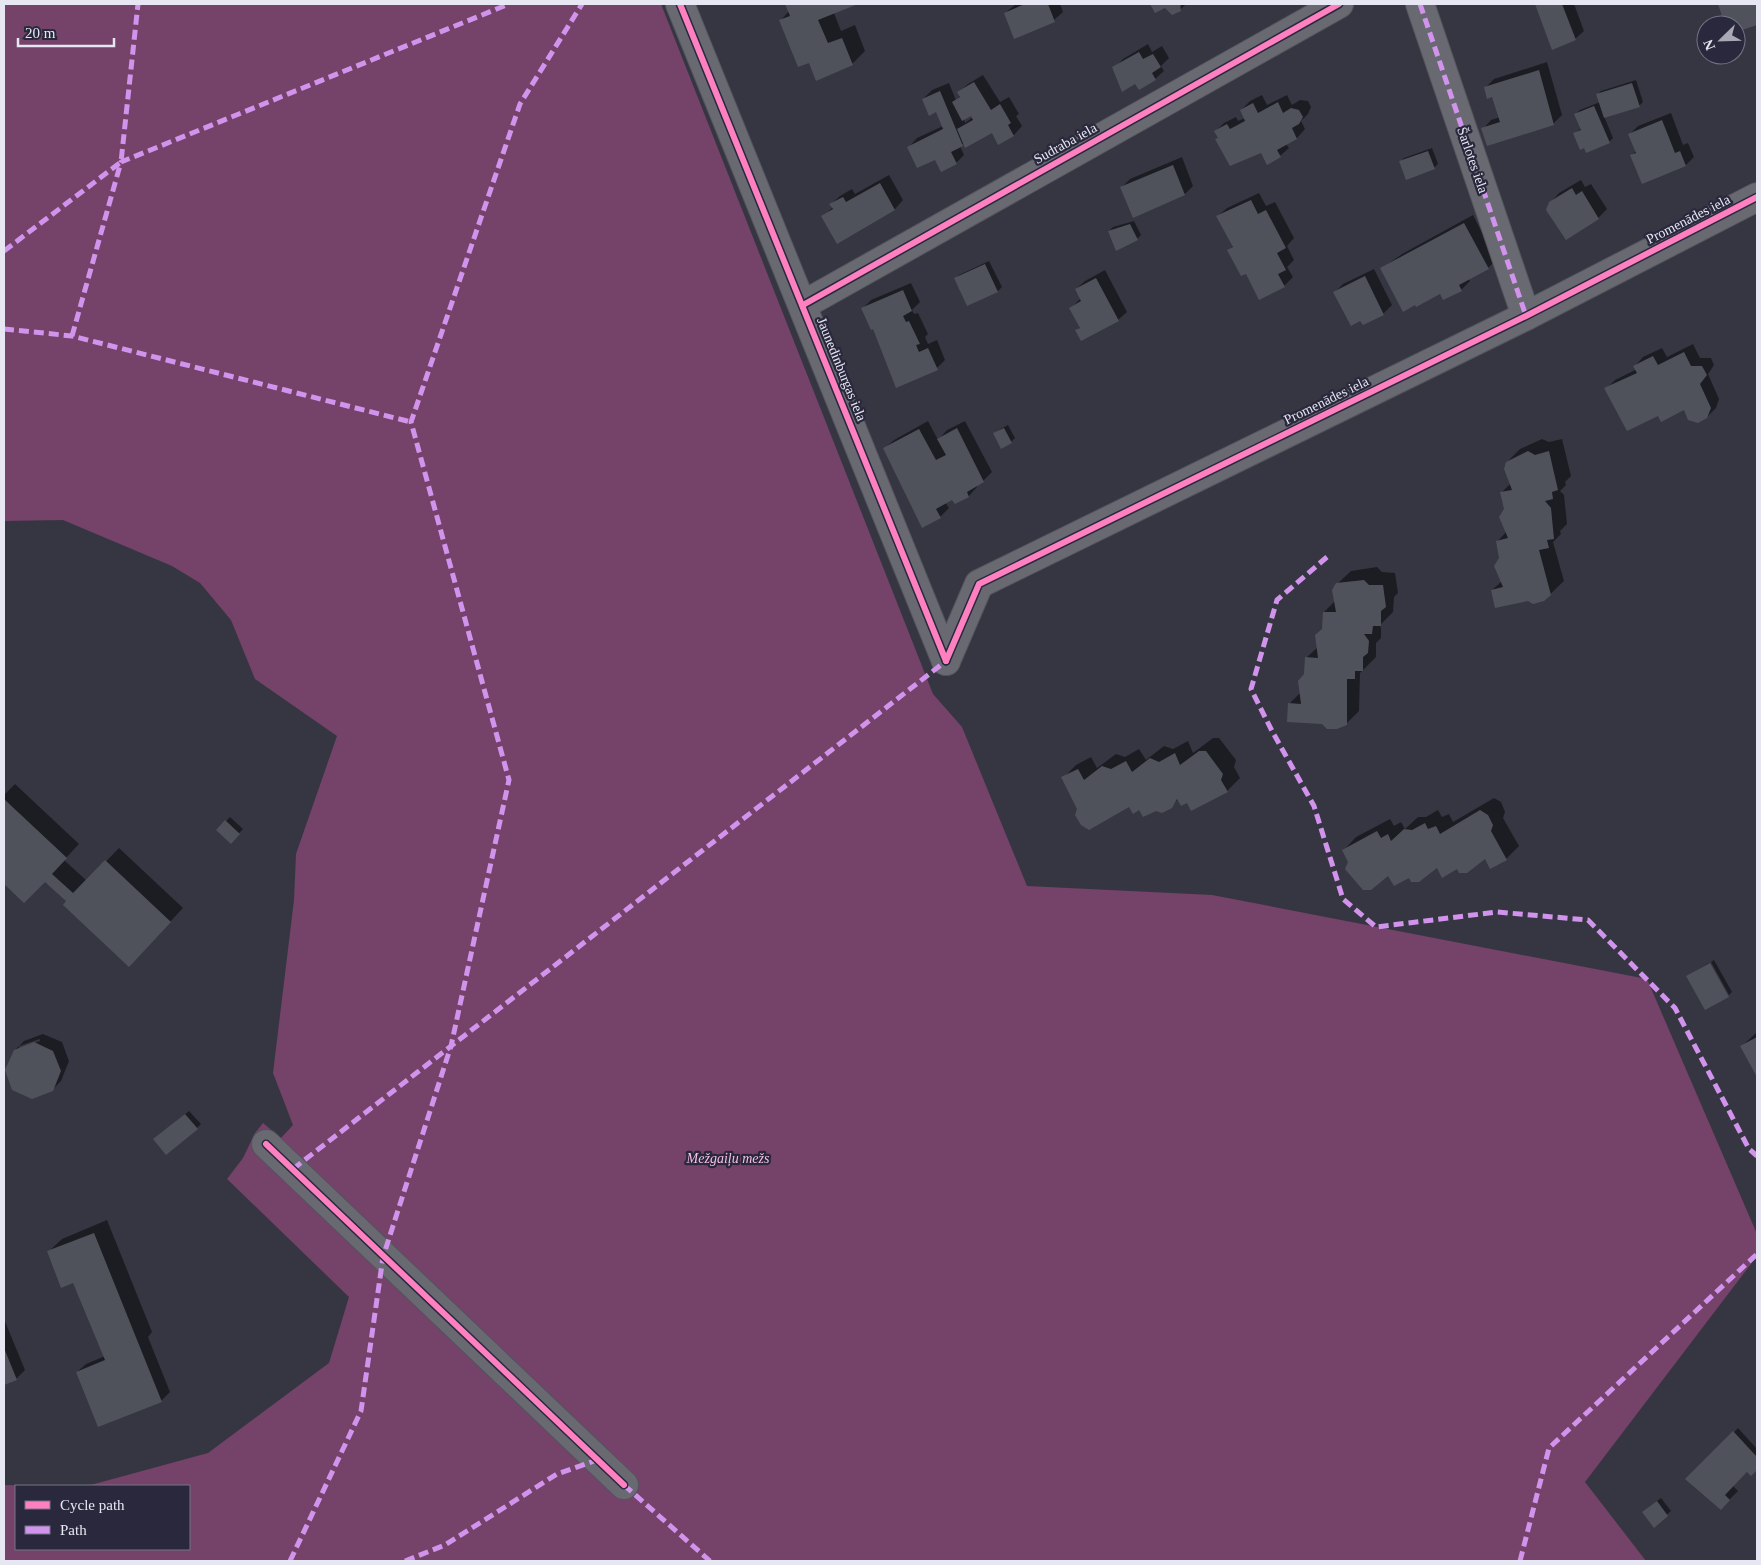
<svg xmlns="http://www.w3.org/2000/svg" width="1761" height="1565" viewBox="0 0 1761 1565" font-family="Georgia,serif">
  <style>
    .forest { fill: #754269 }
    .shadow { fill: #0007; fill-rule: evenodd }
    .building { fill: #50525b }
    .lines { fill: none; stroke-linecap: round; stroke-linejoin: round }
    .minor-casing { stroke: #54545d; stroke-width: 30 }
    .minor { stroke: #696972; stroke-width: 28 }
    .quiet { stroke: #d193ec; stroke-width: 5; stroke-dasharray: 10 5; stroke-linecap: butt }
    .cycleway-casing { stroke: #29283c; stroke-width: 9 }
    .cycleway { stroke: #ff80c0; stroke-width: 6 }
    .labels { text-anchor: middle; stroke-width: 4.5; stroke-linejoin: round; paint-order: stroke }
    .street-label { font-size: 14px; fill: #e7e7f4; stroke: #29283c }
    .park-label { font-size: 14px; font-style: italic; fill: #f5bfe4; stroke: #29283c }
  </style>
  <rect width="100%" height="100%" fill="#363642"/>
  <polygon class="forest" points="4,4 661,4 933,694 962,727 1027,886 1212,895 1647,979 1757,1234 1757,1256 1585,1482 1646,1561 4,1561 4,1485 71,1486 16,1486 16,1549 189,1549 189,1486 87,1486 208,1453 329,1363 349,1297 227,1179 243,1158 255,1133 263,1123 281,1138 293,1125 273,1073 294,900 296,854 337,736 255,679 231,620 200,583 172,566 63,520 4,521"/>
  <g class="shadow">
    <polygon points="786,4 855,4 834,13 841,31 855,25 865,51 852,64 810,61 781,20 789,11"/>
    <polygon points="1016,4 1060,4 1063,12 1054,20 1015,37 1005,13"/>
    <polygon points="1152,4 1178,4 1181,7 1181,4 1186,4 1180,10 1166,7 1156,12"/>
    <polygon points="1537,4 1574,4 1584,31 1575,39"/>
    <polygon points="1719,4 1757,4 1757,24 1736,31 1736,25 1726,25"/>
    <polygon points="1148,44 1152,52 1162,46 1169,58 1161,66 1164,71 1155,79 1136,82 1114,68 1123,59"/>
    <polygon points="1547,62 1562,115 1553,124 1483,129 1491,120 1500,117 1493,96 1485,88 1494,79"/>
    <path d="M983,75l17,27 9,-5 10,17 -3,2 6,10 -8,9 -15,8 -6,-11 -29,11 -4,3 4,9 -8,8 -20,-5 -27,-11 8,-9 26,-12 -6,-16 -14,-11 9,-9 17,-7 7,17 5,-5 -2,-3 9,-8zM971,114l2,3 -8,6 -1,-4z"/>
    <polygon points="1636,80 1643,102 1639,106 1604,116 1613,138 1609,142 1575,133 1582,128 1576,114 1580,110 1600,102 1597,95 1601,91"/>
    <polygon points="1262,95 1267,105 1287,95 1292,105 1300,100 1308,101 1311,107 1308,114 1301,121 1305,129 1297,138 1286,144 1289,148 1280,156 1219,137 1216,131 1224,123 1236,117 1238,121 1245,118 1241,110 1250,101"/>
    <polygon points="1671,113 1683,145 1688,143 1694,157 1686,165 1631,156 1637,150 1630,134 1638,126"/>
    <polygon points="1432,148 1438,164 1434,168 1400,162 1404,158"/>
    <polygon points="1182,157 1193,186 1185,194 1133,216 1122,187 1130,179"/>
    <polygon points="889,175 903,200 895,209 837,242 823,217 833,207 831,204 840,196 852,189 855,194"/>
    <polygon points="1581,180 1585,187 1591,184 1607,209 1598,218 1550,203 1559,193"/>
    <polygon points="1259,193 1266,206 1275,202 1294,238 1287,246 1294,260 1287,267 1293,277 1284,286 1246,272 1229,250 1233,246 1218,216 1227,208"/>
    <polygon points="1473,215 1496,260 1488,268 1468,278 1470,281 1461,290 1444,298 1441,292 1381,269 1402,254"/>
    <polygon points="1134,221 1141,235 1137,239 1109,231 1113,227"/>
    <polygon points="989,261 1002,287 998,291 967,305 955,279 959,275"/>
    <polygon points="1374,269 1392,305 1383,314 1363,324 1335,292 1343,284"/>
    <polygon points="1105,270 1127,312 1118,320 1076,331 1081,326 1071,308 1081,298 1076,289 1085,281"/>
    <polygon points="911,283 920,302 912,310 914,314 918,313 928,334 925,337 928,344 937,340 945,360 937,368 874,327 862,309 871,300"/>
    <polygon points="1693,344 1700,358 1711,358 1714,365 1708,374 1719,399 1716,408 1707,417 1684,408 1659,415 1606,389 1615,380 1637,369 1635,366 1643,357 1662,348 1667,357"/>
    <polygon points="928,421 938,440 947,430 965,421 992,472 983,481 976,485 977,487 969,496 956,502 953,498 945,502 949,508 940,517 885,448 894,440"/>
    <polygon points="1008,425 1015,438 1011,442 995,433 999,430"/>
    <polygon points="1542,439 1549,442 1562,439 1571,476 1565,482 1566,485 1560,491 1564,495 1567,524 1560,531 1561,534 1553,542 1564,581 1544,600 1528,599 1492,590 1502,581 1501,558 1497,542 1506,532 1506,510 1501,493 1511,483 1507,462 1520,449"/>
    <polygon points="1377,567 1382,572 1395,573 1398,593 1394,597 1393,612 1380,625 1381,628 1381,638 1376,643 1376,657 1360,673 1359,711 1346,724 1323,723 1289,704 1301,692 1306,675 1306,658 1318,647 1323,629 1324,612 1335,601 1337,584 1351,571"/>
    <polygon points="1213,738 1219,738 1236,760 1234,767 1240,778 1227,791 1188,801 1178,799 1171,807 1140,809 1129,805 1079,809 1063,778 1076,765 1091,757 1097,768 1116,754 1125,757 1139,749 1146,760 1164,746 1173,749 1188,741 1193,753"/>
    <polygon points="15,784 79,844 64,860 87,881 119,848 183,908 142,952 68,901 45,880 24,902 4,882 4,795"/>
    <polygon points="1494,798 1501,802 1505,812 1503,818 1519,846 1506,859 1485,857 1458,868 1437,866 1389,874 1349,861 1343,851 1356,837 1390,819 1394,826 1401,822 1405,829 1418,817 1426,817 1438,810 1442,817 1449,814 1453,822"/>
    <polygon points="230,817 243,829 231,842 218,830"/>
    <polygon points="1714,960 1732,992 1729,995 1711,962"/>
    <polygon points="1709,963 1727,996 1688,976"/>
    <polygon points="1757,1032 1757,1074 1741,1047"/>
    <path d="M43,1034l19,8 7,19 -8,20 -9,9 -37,-40 9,-9zM40,1039v2l-21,8v-3z"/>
    <polygon points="189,1111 201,1124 197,1128 159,1136"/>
    <polygon points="107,1220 152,1332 148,1337 170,1392 161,1401 77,1372 86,1364 105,1356 74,1281 48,1252 62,1239"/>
    <polygon points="4,1319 25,1370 16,1379 4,1384"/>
    <polygon points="1738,1428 1757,1449 1757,1468 1751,1474 1748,1471 1733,1486 1738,1491 1721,1508 1729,1437"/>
    <polygon points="1661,1498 1671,1511 1654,1526 1643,1512"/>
  </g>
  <g class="building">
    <polygon points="785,4 858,4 818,20 828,43 842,38 853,65 816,81 809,63 798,67 779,20 790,16"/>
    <polygon points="1025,4 1048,4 1055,22 1014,39 1004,13"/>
    <polygon points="1150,4 1180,4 1181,11 1172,15 1165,8 1155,13"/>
    <polygon points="1535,4 1562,4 1576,40 1552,50"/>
    <polygon points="1718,4 1757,4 1757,25 1736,32 1736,25 1725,25"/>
    <polygon points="1139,52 1143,59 1153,54 1161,67 1152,73 1156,80 1139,90 1135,84 1122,92 1112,67"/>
    <polygon points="1539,70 1554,125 1487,146 1481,128 1500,122 1492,97 1487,99 1484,87"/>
    <polygon points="974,82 991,110 1000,104 1011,123 1008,125 1014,136 998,145 992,133 965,148 957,129 973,120 971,116 962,121 952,102 960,97 957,92"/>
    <polygon points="1632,83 1640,107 1604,118 1596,94"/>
    <polygon points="940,91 963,146 951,152 957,164 941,172 935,160 917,168 907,147 943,129 936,112 929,116 922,99"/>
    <polygon points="1278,102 1283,113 1291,108 1299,110 1303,117 1299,124 1292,128 1297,139 1277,150 1281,157 1267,165 1261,153 1230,166 1215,139 1218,138 1214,131 1227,124 1230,129 1245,121 1240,110 1253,103 1258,113"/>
    <polygon points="1594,106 1610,143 1586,153 1584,148 1580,150 1573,133 1581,130 1574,114"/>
    <polygon points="1662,120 1675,153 1680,151 1686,166 1642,184 1630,155 1636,153 1628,134"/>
    <polygon points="1428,151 1435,169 1406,180 1399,161"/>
    <polygon points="1173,165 1185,195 1133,218 1120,187"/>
    <polygon points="880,183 895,210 837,244 821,216 833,209 829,204 843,197 846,202"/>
    <polygon points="1572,188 1576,195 1582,191 1599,219 1566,240 1546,210 1549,202"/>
    <polygon points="1251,200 1258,214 1266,210 1286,248 1277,253 1286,270 1278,274 1285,287 1259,300 1246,274 1241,276 1227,250 1233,247 1216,216"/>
    <polygon points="1464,223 1489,269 1459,285 1462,291 1443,300 1440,294 1416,307 1415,305 1403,312 1380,268"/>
    <polygon points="1130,224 1138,240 1116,251 1108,231"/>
    <polygon points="985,264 998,292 967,306 954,278"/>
    <polygon points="1365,276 1384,315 1363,325 1360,321 1351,326 1333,292"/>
    <polygon points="1096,278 1119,321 1081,341 1075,330 1080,328 1069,308 1081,301 1075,289"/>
    <polygon points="903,290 912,311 903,316 906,322 909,321 920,344 916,345 919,352 928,348 938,370 896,388 873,329 871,330 861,308"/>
    <polygon points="1684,352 1691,366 1702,366 1707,375 1700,384 1711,408 1707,418 1698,423 1688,420 1684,410 1661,422 1658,416 1627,431 1604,388 1637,373 1633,366 1653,356 1658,365"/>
    <polygon points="957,428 984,482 967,492 969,497 955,504 952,500 936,509 941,518 922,528 883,448 919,429 936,460 946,455 937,439"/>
    <polygon points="1004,428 1012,443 1001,449 993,433"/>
    <polygon points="1528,451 1535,455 1549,451 1558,490 1552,492 1553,499 1545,501 1551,508 1554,539 1547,540 1549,548 1539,550 1551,595 1544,601 1533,604 1528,601 1495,608 1491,590 1503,587 1494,566 1499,558 1496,541 1508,538 1499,517 1504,509 1500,492 1512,490 1504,469 1506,462"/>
    <polygon points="1364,580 1369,585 1383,585 1386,607 1381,611 1381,626 1373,626 1372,634 1364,634 1369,641 1368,653 1363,657 1363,671 1355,671 1355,679 1347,679 1347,725 1337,729 1327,729 1322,724 1287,722 1288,703 1301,704 1298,681 1304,674 1305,657 1318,658 1315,635 1322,629 1323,612 1336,612 1332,590 1336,583"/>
    <polygon points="1199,751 1206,751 1223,774 1221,780 1228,792 1191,811 1187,803 1181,806 1177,799 1172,808 1162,813 1156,811 1143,817 1139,810 1133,814 1129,807 1089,830 1081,825 1075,815 1077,809 1061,777 1078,769 1084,780 1102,766 1111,769 1126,761 1132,772 1150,758 1159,762 1175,753 1180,765"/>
    <polygon points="4,799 67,858 52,874 73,893 105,860 171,922 129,967 63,905 66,901 45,882 24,903 4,884"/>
    <polygon points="1480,810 1488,815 1493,825 1491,831 1507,860 1490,869 1485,859 1467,873 1459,873 1457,869 1442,878 1437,868 1419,882 1411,882 1409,878 1394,886 1388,876 1371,890 1363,890 1345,869 1348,862 1342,850 1377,831 1381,838 1388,834 1391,841 1404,829 1412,830 1425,823 1428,829 1436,826 1440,834"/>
    <polygon points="225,820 240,834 231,844 216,830"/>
    <polygon points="1710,963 1729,997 1705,1010 1686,976"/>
    <polygon points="1757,1037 1757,1077 1740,1046"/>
    <polygon points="34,1042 53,1051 61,1071 53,1091 32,1099 12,1090 5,1070 14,1050"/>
    <polygon points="185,1114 198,1129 166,1155 153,1139"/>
    <polygon points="94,1233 162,1402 98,1427 76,1372 105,1360 73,1283 61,1288 47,1251"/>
    <polygon points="4,1348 17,1380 4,1385"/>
    <polygon points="1733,1431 1757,1457 1757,1470 1751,1476 1747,1472 1725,1495 1730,1500 1721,1510 1685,1479"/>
    <polygon points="1657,1501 1668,1516 1654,1528 1642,1512"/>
  </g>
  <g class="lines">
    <g class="minor-casing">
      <g id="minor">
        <polyline points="680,4 946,661"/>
        <polyline points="1420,4 1526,316"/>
        <polyline points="803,305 1339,4"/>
        <polyline points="946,661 979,584 1526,316 1757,197"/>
        <polyline points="266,1144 624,1485"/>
      </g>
    </g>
    <use href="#minor" class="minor"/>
    <g class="quiet">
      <polyline points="1420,4 1526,316"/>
      <polyline points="4,251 121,162 138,4"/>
      <polyline points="4,329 72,336 411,422"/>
      <polyline points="72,336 121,162 509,4"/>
      <polyline points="1327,557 1277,600 1251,689 1272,731 1314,806 1343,899 1376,927 1497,912 1588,920 1675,1008 1749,1149 1757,1156"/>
      <polyline points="293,1169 946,661 945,657"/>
      <polyline points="624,1485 710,1561"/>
      <polyline points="290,1561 361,1411 383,1257 451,1046 509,780 411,422 520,104 582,4"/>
      <polyline points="405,1561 445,1545 557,1474 597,1460"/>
      <polyline points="1520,1561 1549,1448 1757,1254"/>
    </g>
    <g class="cycleway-casing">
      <g id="cycleway">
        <polyline points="680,4 946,661"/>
        <polyline points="803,305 1339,4"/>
        <polyline points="946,661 979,584 1526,316 1757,197"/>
        <polyline points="266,1144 624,1485"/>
      </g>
    </g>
    <use href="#cycleway" class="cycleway"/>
  </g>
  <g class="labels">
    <g class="street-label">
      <text transform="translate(1065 143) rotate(-29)" y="5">Sudraba iela</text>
      <text transform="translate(1473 160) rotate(71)" y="5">Šarlotes iela</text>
      <text transform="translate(1688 219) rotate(-27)" y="5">Promenādes iela</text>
      <text transform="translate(842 369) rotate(68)" y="5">Jaunedinburgas iela</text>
      <text transform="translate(1326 400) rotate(-26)" y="5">Promenādes iela</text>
    </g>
    <g class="park-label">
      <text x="728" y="1163">Mežgaiļu mežs</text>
    </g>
  </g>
  <rect width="1761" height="1565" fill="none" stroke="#e7e7f4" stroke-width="10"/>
  <rect x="15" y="1485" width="175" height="65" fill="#29283c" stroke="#757486"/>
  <rect x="25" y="1501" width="25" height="8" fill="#ff80c0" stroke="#757486"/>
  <text x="60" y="1510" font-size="15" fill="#e7e7f4">Cycle path</text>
  <rect x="25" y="1526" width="25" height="8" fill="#d193ec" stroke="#757486"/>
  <text x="60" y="1535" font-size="15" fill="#e7e7f4">Path</text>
  <g transform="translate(1721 40) rotate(247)"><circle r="24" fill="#29283c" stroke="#757486"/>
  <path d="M0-4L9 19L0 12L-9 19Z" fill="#a9a9b6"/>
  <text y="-8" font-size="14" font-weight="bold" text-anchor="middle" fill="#e7e7f4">N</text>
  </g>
  <path d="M18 38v8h96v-8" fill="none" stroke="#e7e7f4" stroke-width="2.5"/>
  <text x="25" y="38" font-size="15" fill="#e7e7f4" stroke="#29283c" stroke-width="4" paint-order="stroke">20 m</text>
</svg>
